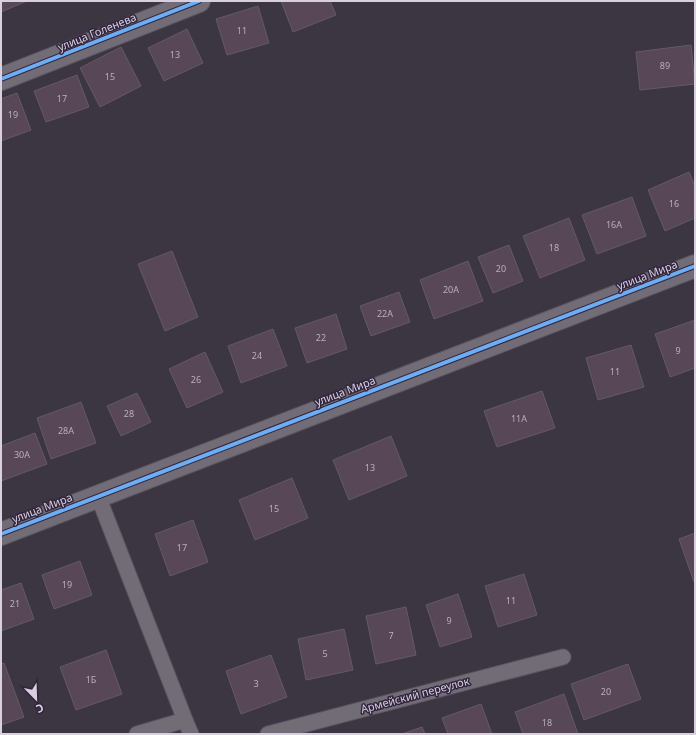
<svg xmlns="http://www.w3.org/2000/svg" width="696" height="735" viewBox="0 0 696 735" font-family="'Noto Sans',sans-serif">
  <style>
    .building { fill: #584857; stroke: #635a64 }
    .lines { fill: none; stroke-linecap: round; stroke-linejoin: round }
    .service-casing { stroke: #5a5460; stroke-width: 17 }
    .minor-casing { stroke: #5a5460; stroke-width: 24 }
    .service { stroke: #726c77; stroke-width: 15 }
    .minor { stroke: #726c77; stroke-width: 22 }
    .cycleway-casing { stroke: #32253e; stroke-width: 6 }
    .cycleway { stroke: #6dadf4; stroke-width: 4 }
    .labels { text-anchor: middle; stroke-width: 3; stroke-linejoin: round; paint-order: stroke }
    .number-label { font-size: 9px; fill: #b8aebe }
    .street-label { font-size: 11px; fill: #d8d0e0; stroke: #32253e }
  </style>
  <rect width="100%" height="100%" fill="#3c3542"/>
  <g class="building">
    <polygon points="1,1 27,1 1,12"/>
    <polygon points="281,1 330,1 336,15 293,32"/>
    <polygon points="258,6 269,43 227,55 216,19"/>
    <polygon points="187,29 203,63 164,81 148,48"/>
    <polygon points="691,45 695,84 640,90 636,52"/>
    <polygon points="121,47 141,86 100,107 80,68"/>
    <polygon points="77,75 89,107 46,122 34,91"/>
    <polygon points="17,93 31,130 1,141 1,99"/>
    <polygon points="689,172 695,186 695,218 665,231 648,190"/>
    <polygon points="632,197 646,236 597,254 582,215"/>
    <polygon points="569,218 585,260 540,278 523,236"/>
    <polygon points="509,245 523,281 493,293 478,257"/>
    <polygon points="172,251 198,317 165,331 138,264"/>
    <polygon points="468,261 483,301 434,319 420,280"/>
    <polygon points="399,292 410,322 371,336 360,306"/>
    <polygon points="336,314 347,349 307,363 295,328"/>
    <polygon points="695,320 695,368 670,377 655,334"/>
    <polygon points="273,329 287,366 241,383 228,346"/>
    <polygon points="631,345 644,387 598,400 586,358"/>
    <polygon points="205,352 223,392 187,408 169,369"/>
    <polygon points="542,391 555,428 497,447 484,411"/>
    <polygon points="137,393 151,422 121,436 107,406"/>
    <polygon points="81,402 96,443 51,459 37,418"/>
    <polygon points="35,433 47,464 1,481 1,446"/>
    <polygon points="391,436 407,476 349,500 333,460"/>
    <polygon points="292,478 308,518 255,540 239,500"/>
    <polygon points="193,520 208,562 170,576 155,534"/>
    <polygon points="695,533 695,582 694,582 679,539"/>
    <polygon points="80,561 92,595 54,609 42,575"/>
    <polygon points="524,574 537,615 498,627 485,586"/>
    <polygon points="21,583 34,619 1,631 1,590"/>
    <polygon points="458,594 472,637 440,647 426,605"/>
    <polygon points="406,607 416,655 376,664 366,616"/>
    <polygon points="344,629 353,670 306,680 298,639"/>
    <polygon points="106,650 122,694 76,710 60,667"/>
    <polygon points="271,655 287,697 241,714 226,671"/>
    <polygon points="4,663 24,717 1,725 1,664"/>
    <polygon points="628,664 641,699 584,720 571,684"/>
    <polygon points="564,694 578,734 523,734 515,712"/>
    <polygon points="481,704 492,734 448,734 442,718"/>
    <polygon points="422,727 425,734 402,734"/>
  </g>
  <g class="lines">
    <g class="service-casing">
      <g id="service">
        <polyline points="98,496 185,720 137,734"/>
        <polyline points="185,720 191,734"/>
        <polyline points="268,734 563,657"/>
      </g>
    </g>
    <g class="minor-casing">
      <g id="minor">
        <polyline points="1,79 199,1"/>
        <polyline points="1,534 695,266"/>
      </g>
    </g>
    <use href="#service" class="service"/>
    <use href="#minor" class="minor"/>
    <g class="cycleway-casing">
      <g id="cycleway">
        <polyline points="1,79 199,1"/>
        <polyline points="1,534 695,266"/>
      </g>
    </g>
    <use href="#cycleway" class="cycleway"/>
  </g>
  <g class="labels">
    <g class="number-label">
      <text x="242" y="34">11</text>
      <text x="175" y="58">13</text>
      <text x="665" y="69">89</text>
      <text x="110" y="80">15</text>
      <text x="62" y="102">17</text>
      <text x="13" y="118">19</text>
      <text x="674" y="207">16</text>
      <text x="614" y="228">16А</text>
      <text x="554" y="251">18</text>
      <text x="501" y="272">20</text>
      <text x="451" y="293">20А</text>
      <text x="385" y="317">22А</text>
      <text x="321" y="341">22</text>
      <text x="678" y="354">9</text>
      <text x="257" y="359">24</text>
      <text x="615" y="375">11</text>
      <text x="196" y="383">26</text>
      <text x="129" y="417">28</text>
      <text x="519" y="422">11А</text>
      <text x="66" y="434">28А</text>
      <text x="22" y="458">30А</text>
      <text x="370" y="471">13</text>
      <text x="274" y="512">15</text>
      <text x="182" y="551">17</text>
      <text x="67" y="588">19</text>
      <text x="511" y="604">11</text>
      <text x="15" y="607">21</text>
      <text x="449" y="624">9</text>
      <text x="391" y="639">7</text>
      <text x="325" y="657">5</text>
      <text x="91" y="683">1Б</text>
      <text x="256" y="687">3</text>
      <text x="606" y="695">20</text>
      <text x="547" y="726">18</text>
    </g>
    <g class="street-label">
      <text transform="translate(97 32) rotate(-22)" y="4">улица Голенева</text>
      <text transform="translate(647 275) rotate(-21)" y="4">улица Мира</text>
      <text transform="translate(345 391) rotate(-21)" y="4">улица Мира</text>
      <text transform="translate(42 508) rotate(-21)" y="4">улица Мира</text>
      <text transform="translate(415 695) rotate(-15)" y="4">Армейский переулок</text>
    </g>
  </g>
  <rect width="696" height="735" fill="none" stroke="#d8d0e0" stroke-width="4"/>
  <g transform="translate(36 699) rotate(157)" stroke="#32253e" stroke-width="3" paint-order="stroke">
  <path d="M0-3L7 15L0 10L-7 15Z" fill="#d8d0e0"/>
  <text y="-6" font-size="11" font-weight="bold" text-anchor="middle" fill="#d8d0e0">С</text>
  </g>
</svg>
